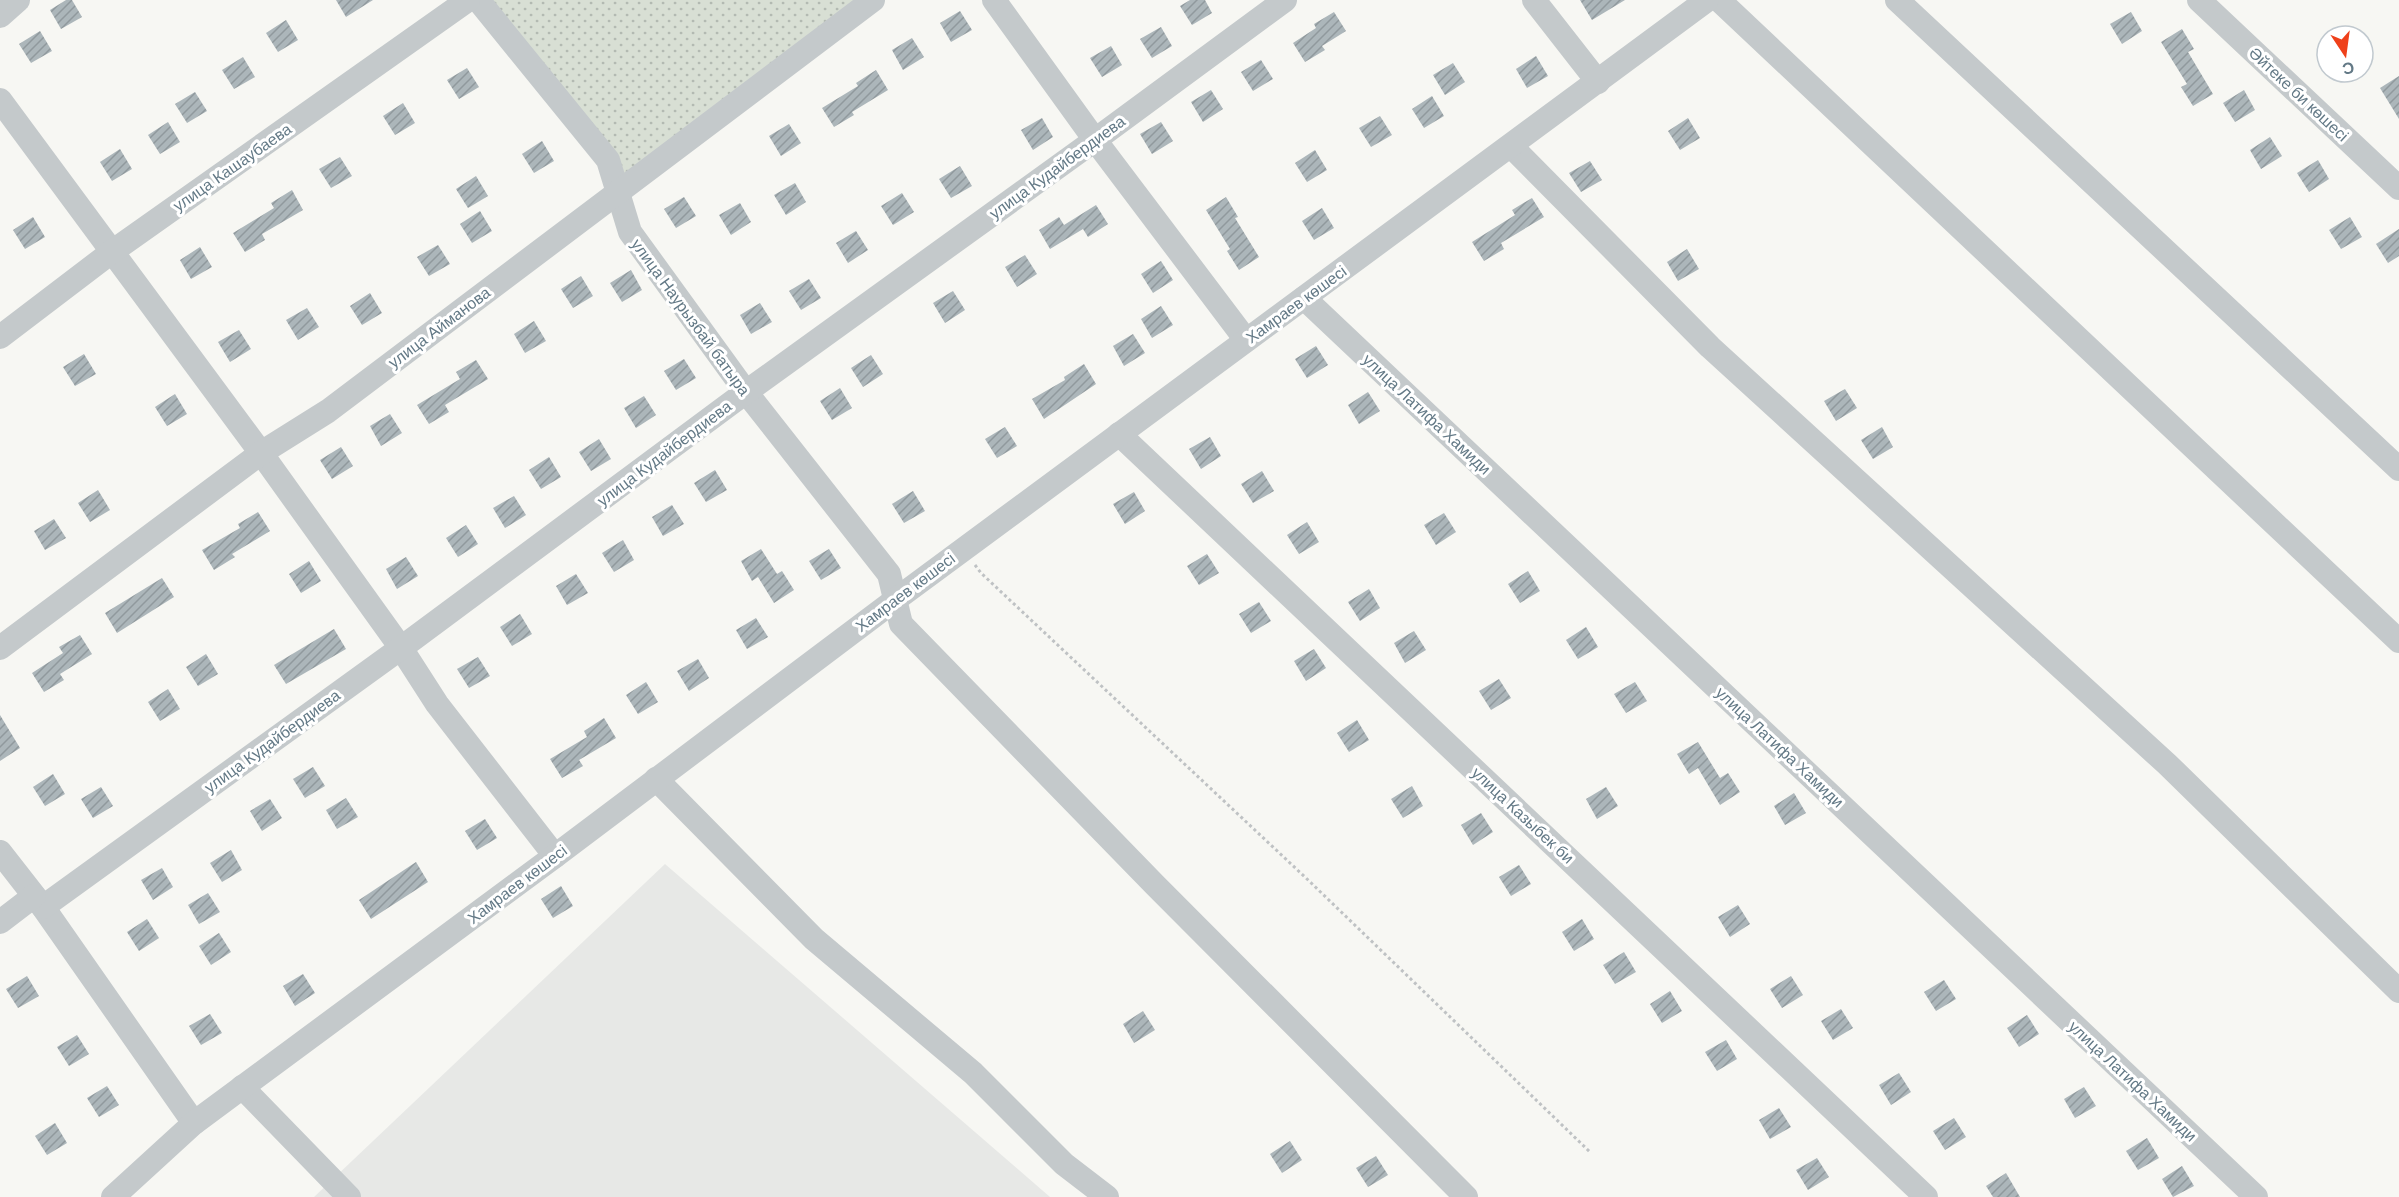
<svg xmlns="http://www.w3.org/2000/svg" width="2399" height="1197" viewBox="0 0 2399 1197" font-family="Arial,sans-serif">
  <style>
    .built { fill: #e7e8e6 }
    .grass { fill: url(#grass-dots) }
    .building { fill: url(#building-hatch) }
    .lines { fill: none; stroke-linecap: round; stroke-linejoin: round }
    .path { stroke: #bfc2c4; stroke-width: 3; stroke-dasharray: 3 3; stroke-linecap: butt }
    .minor { stroke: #c4c9cb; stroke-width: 24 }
    .labels { text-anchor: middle; stroke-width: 6; stroke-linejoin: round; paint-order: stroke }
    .street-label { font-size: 16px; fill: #637986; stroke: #fff }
  </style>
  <defs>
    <pattern id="grass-dots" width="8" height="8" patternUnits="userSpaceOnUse" patternTransform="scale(1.5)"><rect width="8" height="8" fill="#d8dfd4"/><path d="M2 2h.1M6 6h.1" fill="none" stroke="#b3bab2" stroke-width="1.8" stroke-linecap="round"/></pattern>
    <pattern id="building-hatch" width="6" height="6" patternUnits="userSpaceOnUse" patternTransform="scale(1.5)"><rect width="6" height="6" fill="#acb6ba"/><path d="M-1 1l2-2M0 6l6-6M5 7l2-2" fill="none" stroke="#90999d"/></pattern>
  </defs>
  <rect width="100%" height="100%" fill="#f7f7f3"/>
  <polygon class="built" points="665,864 1050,1197 314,1197"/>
  <polygon class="grass" points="478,0 873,0 617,191"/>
  <g class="building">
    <polygon points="66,0 72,0 82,17 61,29 50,10"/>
    <polygon points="336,0 373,0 346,17"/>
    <polygon points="1190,0 1205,0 1212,13 1192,25 1180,6"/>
    <polygon points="1580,0 1625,0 1592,20"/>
    <polygon points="960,11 972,30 951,42 940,23"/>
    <polygon points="1334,12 1346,31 1322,46 1325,50 1305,62 1293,43 1316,28 1314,24"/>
    <polygon points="2131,12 2142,31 2122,44 2110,24"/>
    <polygon points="286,20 298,40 278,52 266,33"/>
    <polygon points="1161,27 1172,46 1152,58 1140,39"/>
    <polygon points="2182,29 2194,49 2188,52 2213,94 2193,106 2181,87 2187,84 2161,42"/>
    <polygon points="40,31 52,51 31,63 19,44"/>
    <polygon points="912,38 924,57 903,70 892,50"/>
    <polygon points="1111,46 1122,65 1102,77 1090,58"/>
    <polygon points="1536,56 1548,76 1527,88 1516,69"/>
    <polygon points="243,57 255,77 234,89 222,70"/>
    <polygon points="1261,60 1273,79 1253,91 1241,72"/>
    <polygon points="1453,63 1465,82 1445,95 1433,75"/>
    <polygon points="467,68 479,87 459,99 447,80"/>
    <polygon points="876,70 888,90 852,112 854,115 834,127 822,108 858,86 856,83"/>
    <polygon points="2399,76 2399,119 2380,88"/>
    <polygon points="1211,90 1223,109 1203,122 1191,102"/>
    <polygon points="2244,90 2255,110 2235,122 2223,103"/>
    <polygon points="195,92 207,111 187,123 175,104"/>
    <polygon points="1432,96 1444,116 1424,128 1412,109"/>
    <polygon points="403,103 415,123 395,135 383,116"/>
    <polygon points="1380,116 1392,135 1371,147 1359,128"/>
    <polygon points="1042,118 1053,137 1033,150 1021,130"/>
    <polygon points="1688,118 1700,138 1680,150 1668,131"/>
    <polygon points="168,122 180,142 160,154 148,135"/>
    <polygon points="1161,122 1173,141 1152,154 1140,134"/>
    <polygon points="789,124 801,143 781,156 769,136"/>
    <polygon points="2270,137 2282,156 2261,169 2250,150"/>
    <polygon points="542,141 554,161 534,173 522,154"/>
    <polygon points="120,149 132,169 112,181 100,162"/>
    <polygon points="1315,150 1327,170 1307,182 1295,163"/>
    <polygon points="340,157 352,176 331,188 319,169"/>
    <polygon points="2318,160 2329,179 2309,192 2297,173"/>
    <polygon points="1590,161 1602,180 1581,192 1569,173"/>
    <polygon points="960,166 972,186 951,198 939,179"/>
    <polygon points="476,176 488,196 468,208 456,189"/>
    <polygon points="795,183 806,202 786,215 774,195"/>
    <polygon points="292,190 303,210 262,234 265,240 245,252 233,233 274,208 271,203"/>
    <polygon points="902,193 914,212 893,225 881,206"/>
    <polygon points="684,197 696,216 676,228 664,209"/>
    <polygon points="1226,197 1238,217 1235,218 1259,257 1239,270 1227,251 1230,249 1206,210"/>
    <polygon points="1532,198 1544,217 1501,243 1504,249 1484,261 1472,242 1515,215 1512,210"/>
    <polygon points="740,203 751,222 731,235 719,215"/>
    <polygon points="1096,205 1108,224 1088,237 1083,229 1050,249 1039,230 1059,217 1064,225"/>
    <polygon points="1322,208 1334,228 1314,240 1302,221"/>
    <polygon points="480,211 492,231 472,243 460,224"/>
    <polygon points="33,217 45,237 25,249 13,230"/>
    <polygon points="2350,217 2362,237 2341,249 2329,230"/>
    <polygon points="2399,229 2399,256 2388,263 2376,244"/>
    <polygon points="856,231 868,250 848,263 836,243"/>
    <polygon points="438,245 450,264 429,276 417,257"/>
    <polygon points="200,247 212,267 191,279 180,260"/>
    <polygon points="1687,249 1699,269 1678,281 1667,262"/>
    <polygon points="1025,255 1037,274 1017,287 1005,267"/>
    <polygon points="1161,261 1173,280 1153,293 1141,274"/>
    <polygon points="631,270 642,290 622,302 610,283"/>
    <polygon points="581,276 593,296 573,308 561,289"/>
    <polygon points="809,279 821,298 801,310 789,291"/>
    <polygon points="953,291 965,310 945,323 933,303"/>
    <polygon points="370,293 382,313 362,325 350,306"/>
    <polygon points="760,303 772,322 751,334 740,315"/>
    <polygon points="1161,306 1173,325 1152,338 1141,319"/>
    <polygon points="307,308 319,327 298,340 286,320"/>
    <polygon points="534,321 546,341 525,353 514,334"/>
    <polygon points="239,330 251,349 230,362 218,342"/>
    <polygon points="1133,334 1145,353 1124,366 1113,346"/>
    <polygon points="1316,346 1328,365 1307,378 1295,359"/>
    <polygon points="84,354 96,374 75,386 63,367"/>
    <polygon points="871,355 883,374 863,387 851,368"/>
    <polygon points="684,359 696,378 676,390 664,371"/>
    <polygon points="476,360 488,379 445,405 449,412 429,424 417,405 460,379 456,372"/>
    <polygon points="1084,364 1096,384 1044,419 1032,399 1065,380 1064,377"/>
    <polygon points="840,388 852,408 832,420 820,401"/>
    <polygon points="1845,389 1857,408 1836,421 1824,401"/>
    <polygon points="1368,392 1380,411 1359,424 1348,405"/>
    <polygon points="175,394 187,414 167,426 155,407"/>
    <polygon points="644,396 656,415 636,428 624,408"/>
    <polygon points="390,414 402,433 381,446 370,426"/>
    <polygon points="1005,427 1017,446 997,458 985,439"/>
    <polygon points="1882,427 1893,447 1873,459 1861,440"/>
    <polygon points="1210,437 1221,456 1201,469 1189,449"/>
    <polygon points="599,439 611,459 591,471 579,452"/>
    <polygon points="341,447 353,466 332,479 320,460"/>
    <polygon points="549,457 561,477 541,489 529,470"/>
    <polygon points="715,470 727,490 706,502 694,483"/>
    <polygon points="1262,471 1274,491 1253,503 1241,484"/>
    <polygon points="98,490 110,510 90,522 78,503"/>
    <polygon points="913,491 925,511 904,523 892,504"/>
    <polygon points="1134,492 1145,511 1125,524 1113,504"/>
    <polygon points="514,496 526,515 505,528 493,508"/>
    <polygon points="672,505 684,524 663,536 652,517"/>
    <polygon points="258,512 270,531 232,554 235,557 214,570 202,550 240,528 238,524"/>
    <polygon points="1444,513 1456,532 1436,545 1424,525"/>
    <polygon points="54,519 66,538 45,550 34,531"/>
    <polygon points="1307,522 1319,542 1299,554 1287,535"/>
    <polygon points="466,525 478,544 458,557 446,538"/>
    <polygon points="623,540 634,560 614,572 602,553"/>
    <polygon points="761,549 777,574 782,571 794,590 774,603 758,577 752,581 741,561"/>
    <polygon points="829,549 841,568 821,580 809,561"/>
    <polygon points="1207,554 1219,573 1199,585 1187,566"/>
    <polygon points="406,557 418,576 397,589 386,569"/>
    <polygon points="309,561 321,581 301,593 289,574"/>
    <polygon points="1528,571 1540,591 1520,603 1508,584"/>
    <polygon points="576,574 588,593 567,605 556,586"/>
    <polygon points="162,578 174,597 117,633 105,613"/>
    <polygon points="1369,589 1380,608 1360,621 1348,602"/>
    <polygon points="1259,602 1271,621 1251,633 1239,614"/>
    <polygon points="520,614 532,634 512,646 500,627"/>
    <polygon points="756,618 768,637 747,649 736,630"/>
    <polygon points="1586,627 1598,647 1578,659 1566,640"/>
    <polygon points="334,629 346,649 286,684 274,665"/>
    <polygon points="1414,631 1426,650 1405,663 1394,643"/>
    <polygon points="80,635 92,654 60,674 64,680 44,692 32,673 63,653 59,647"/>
    <polygon points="1314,649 1326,668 1306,681 1294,661"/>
    <polygon points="206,654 218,674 198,686 186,667"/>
    <polygon points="478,657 490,676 469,688 457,669"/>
    <polygon points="698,659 709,678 689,691 677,671"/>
    <polygon points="1499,679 1511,698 1491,710 1479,691"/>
    <polygon points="646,682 658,702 638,714 626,695"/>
    <polygon points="1635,682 1647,701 1626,713 1614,694"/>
    <polygon points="168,689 180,709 160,721 148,702"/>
    <polygon points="0,715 20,748 0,761"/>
    <polygon points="604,718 616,738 579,760 583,766 562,778 550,759 587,737 584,731"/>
    <polygon points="1357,720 1369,740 1349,752 1337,733"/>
    <polygon points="1698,742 1720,778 1728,773 1740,792 1720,805 1698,768 1689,774 1677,754"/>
    <polygon points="313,767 325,786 305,798 293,779"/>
    <polygon points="53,774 65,794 45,806 33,787"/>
    <polygon points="1412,786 1423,806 1403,818 1391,799"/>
    <polygon points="101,787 113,806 93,818 81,799"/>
    <polygon points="1606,787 1618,806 1597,819 1586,799"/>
    <polygon points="1794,793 1806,813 1785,825 1774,806"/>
    <polygon points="346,798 358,817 337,829 326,810"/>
    <polygon points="270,799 282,818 262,831 250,811"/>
    <polygon points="1481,813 1493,832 1473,845 1461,825"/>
    <polygon points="485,819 497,838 477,850 465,831"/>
    <polygon points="231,850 242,870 222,882 210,863"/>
    <polygon points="416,862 428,882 371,919 359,900"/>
    <polygon points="1519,865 1531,884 1511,896 1499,877"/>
    <polygon points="162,868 173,887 153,900 141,880"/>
    <polygon points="561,886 573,906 553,918 541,899"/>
    <polygon points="208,893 220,912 199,924 188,905"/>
    <polygon points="1738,905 1750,924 1730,937 1718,917"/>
    <polygon points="147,919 159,938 139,951 127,932"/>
    <polygon points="1582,919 1594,939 1574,951 1562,932"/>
    <polygon points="219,933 231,952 211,965 199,946"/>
    <polygon points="1624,952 1636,972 1615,984 1603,965"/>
    <polygon points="303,974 315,993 295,1006 283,986"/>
    <polygon points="27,976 39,996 18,1008 6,989"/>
    <polygon points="1791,976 1803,995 1782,1008 1770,989"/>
    <polygon points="1944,980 1956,999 1936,1011 1924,992"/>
    <polygon points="1670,991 1682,1011 1662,1023 1650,1004"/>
    <polygon points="1841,1009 1853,1028 1833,1040 1821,1021"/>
    <polygon points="1143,1011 1155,1030 1134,1043 1123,1024"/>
    <polygon points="210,1014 222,1033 201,1045 189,1026"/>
    <polygon points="2027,1015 2039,1034 2019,1047 2007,1028"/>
    <polygon points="77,1035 89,1054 69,1066 57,1047"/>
    <polygon points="1726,1040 1737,1059 1717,1071 1705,1052"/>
    <polygon points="1899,1073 1911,1092 1891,1105 1879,1085"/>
    <polygon points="107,1086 119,1105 99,1117 87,1098"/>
    <polygon points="2084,1087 2096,1106 2075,1118 2064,1099"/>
    <polygon points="1779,1108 1791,1127 1770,1139 1759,1120"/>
    <polygon points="1954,1118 1966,1137 1945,1150 1933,1131"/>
    <polygon points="55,1123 67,1143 47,1155 35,1136"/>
    <polygon points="2147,1138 2159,1158 2138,1170 2126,1151"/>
    <polygon points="1290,1141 1302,1160 1282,1173 1270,1154"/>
    <polygon points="1376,1156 1388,1175 1368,1187 1356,1168"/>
    <polygon points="1817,1158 1829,1177 1808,1190 1796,1170"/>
    <polygon points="2182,1166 2194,1186 2173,1197 2162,1179"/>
    <polygon points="2006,1173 2020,1197 1993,1197 1986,1186"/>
  </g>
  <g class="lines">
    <polyline class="path" points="975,565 981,573 1306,878 1590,1152"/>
    <g class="minor">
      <polyline points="478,0 608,160 630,232 746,392 889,574 901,624 1155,885 1466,1197"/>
      <polyline points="994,0 1095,140 1246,340"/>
      <polyline points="1534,0 1598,82"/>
      <polyline points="1719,0 2399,641"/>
      <polyline points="1897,0 2399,469"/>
      <polyline points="2199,0 2399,188"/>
      <polyline points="0,16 18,0"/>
      <polyline points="0,100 261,453 401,648 437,704 555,856"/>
      <polyline points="1511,146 1710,347 2167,764 2399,991"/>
      <polyline points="1304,298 2256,1197"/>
      <polyline points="0,337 113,251 468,0"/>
      <polyline points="1119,434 1926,1197"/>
      <polyline points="0,648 261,453 328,411 873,0"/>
      <polyline points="656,779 814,939 973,1073 1064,1164 1107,1197"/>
      <polyline points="0,852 43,907 194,1123"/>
      <polyline points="43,907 401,648 746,392 1095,140 1285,0"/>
      <polyline points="0,922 34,896"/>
      <polyline points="242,1087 349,1197"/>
      <polyline points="113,1197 194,1123 555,856 895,600 1707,0"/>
    </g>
  </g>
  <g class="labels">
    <g class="street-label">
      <text transform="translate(2299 94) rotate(43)" y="6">Әйтеке би көшесі</text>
      <text transform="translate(232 167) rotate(-35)" y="6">улица Кашаубаева</text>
      <text transform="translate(1057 167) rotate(-36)" y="6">улица Кудайбердиева</text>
      <text transform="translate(1296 304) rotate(-36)" y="6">Хамраев көшесі</text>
      <text transform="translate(691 317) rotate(54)" y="6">улица Наурызбай батыра</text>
      <text transform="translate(439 327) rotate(-37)" y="6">улица Айманова</text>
      <text transform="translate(1427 414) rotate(43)" y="6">улица Латифа Хамиди</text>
      <text transform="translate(664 453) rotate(-37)" y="6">улица Кудайбердиева</text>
      <text transform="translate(905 592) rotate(-37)" y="6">Хамраев көшесі</text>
      <text transform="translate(272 741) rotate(-36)" y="6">улица Кудайбердиева</text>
      <text transform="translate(1780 747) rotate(43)" y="6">улица Латифа Хамиди</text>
      <text transform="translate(1523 815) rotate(43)" y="6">улица Казыбек би</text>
      <text transform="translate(517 884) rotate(-37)" y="6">Хамраев көшесі</text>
      <text transform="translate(2133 1081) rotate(43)" y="6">улица Латифа Хамиди</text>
    </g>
  </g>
  <g transform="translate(2345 54) rotate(167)"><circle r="28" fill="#ffffff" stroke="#c1c9cf" stroke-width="1.5"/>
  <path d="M0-4.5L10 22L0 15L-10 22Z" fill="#ef401a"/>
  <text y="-9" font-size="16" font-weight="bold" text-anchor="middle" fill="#637986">С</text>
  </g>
</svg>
